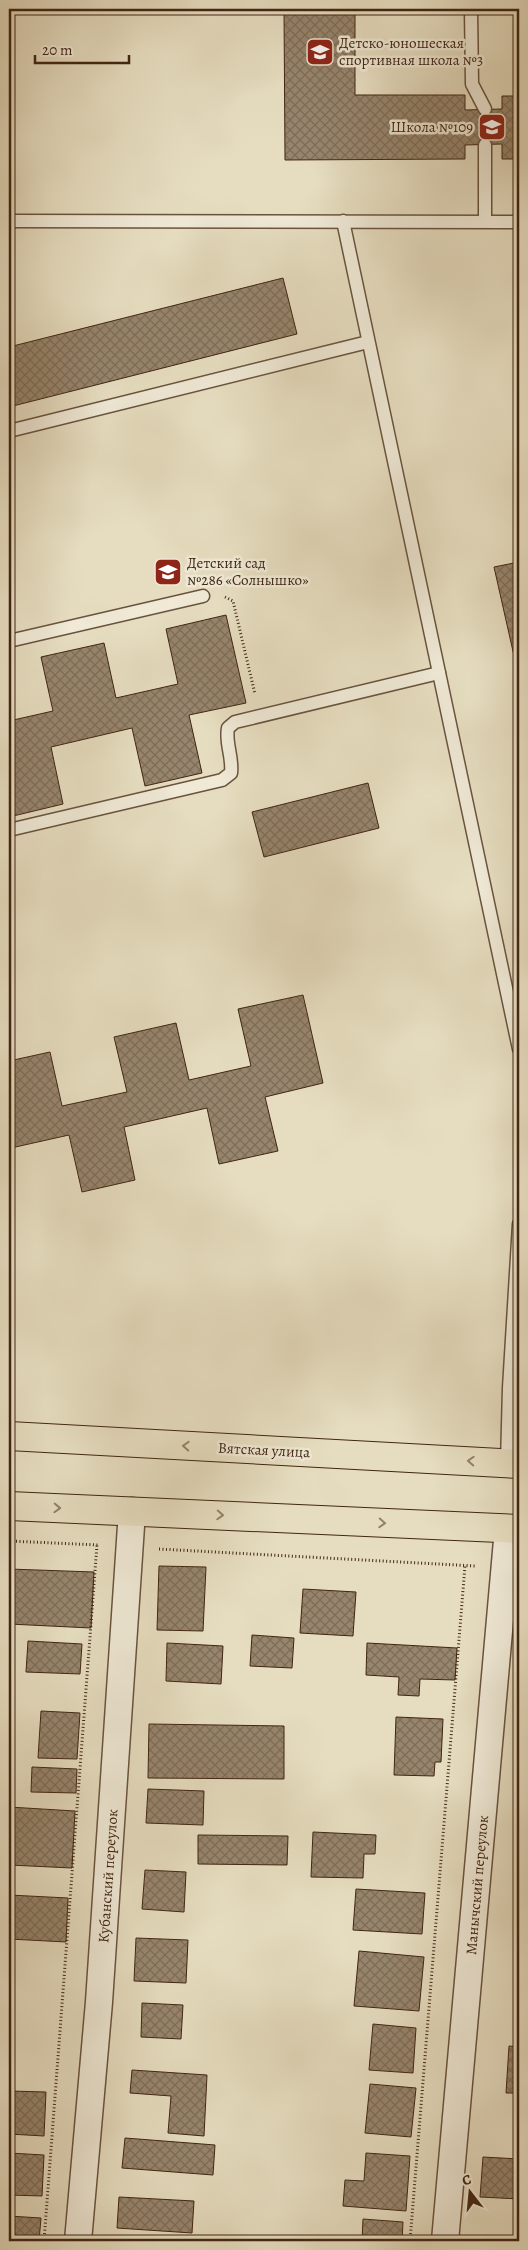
<svg xmlns="http://www.w3.org/2000/svg" width="528" height="2250" viewBox="0 0 528 2250" font-family="Alegreya,serif">
  <style>
    .building { fill: url(#building-cross-hatch); stroke: #412513 }
    .lines { fill: none; stroke-linecap: round; stroke-linejoin: round }
    .lane-casing { stroke: #6a533e; stroke-width: 15 }
    .street-casing { stroke: #6a533e; stroke-width: 29 }
    .primary-casing { stroke: #412513; stroke-width: 30 }
    .path { stroke: #412513; stroke-width: 3; stroke-dasharray: 1 2.5; stroke-linecap: butt }
    .lane { stroke: #efe9d6; stroke-width: 12 }
    .street { stroke: #efe9d6; stroke-width: 26 }
    .primary { stroke: #e6ddc0; stroke-width: 28 }
    .oneway { stroke: #94816a }
    .labels { text-anchor: middle; stroke-width: 5; stroke-linejoin: round; paint-order: stroke }
    .poi-label { font-size: 15px; fill: #412513; stroke: #efe9d6; text-anchor: start }
    .street-label { font-size: 15px; fill: #412513; stroke: #efe9d6 }
  </style>
  <defs>
    <pattern id="building-cross-hatch" width="8" height="8" patternUnits="userSpaceOnUse" patternTransform="scale(1.25)"><rect width="8" height="8" fill="#97856d"/><path d="M0 0l8 8M0 8l8-8" fill="none" stroke="#7d6d58"/></pattern>
  </defs>
  <rect width="100%" height="100%" fill="#e6ddc0"/>
  <filter id="stains"><feTurbulence type="fractalNoise" baseFrequency=".004" numOctaves="4"/><feColorMatrix values="0 0 0 0 .2 0 0 0 0 .09 0 0 0 0 .02 0 0 0 .5 -.17"/></filter>
  <radialGradient id="worn" r=".72"><stop offset=".6" stop-color="#630" stop-opacity="0"/><stop offset="1" stop-color="#630" stop-opacity=".3"/></radialGradient>
  <g class="building">
    <polygon points="284,9 355,9 355,95 465,95 465,110 502,109 502,96 519,96 519,159 502,159 502,144 465,145 465,159 285,160"/>
    <polygon points="283,278 297,334 9,407 9,347"/>
    <polygon points="519,562 519,678 494,567"/>
    <polygon points="226,615 246,703 189,715 202,773 145,786 132,728 51,747 63,804 9,817 9,721 53,711 41,657 104,643 116,698 178,684 166,629"/>
    <polygon points="368,783 379,828 264,857 252,812"/>
    <polygon points="303,995 323,1083 265,1097 278,1151 219,1164 207,1108 124,1127 135,1180 82,1192 69,1135 11,1148 9,1137 9,1061 50,1052 62,1106 127,1092 114,1037 176,1023 189,1080 251,1066 238,1009"/>
    <polygon points="159,1566 206,1567 203,1631 157,1630"/>
    <polygon points="9,1569 94,1572 91,1628 9,1624"/>
    <polygon points="303,1589 356,1592 353,1636 300,1633"/>
    <polygon points="252,1635 294,1638 292,1668 250,1666"/>
    <polygon points="28,1641 82,1644 80,1674 26,1672"/>
    <polygon points="167,1643 223,1646 221,1684 166,1681"/>
    <polygon points="367,1643 457,1648 455,1680 420,1679 419,1696 398,1695 399,1677 366,1675"/>
    <polygon points="41,1711 80,1713 77,1759 38,1758"/>
    <polygon points="396,1717 443,1719 441,1762 435,1762 434,1776 394,1775"/>
    <polygon points="149,1724 284,1726 284,1779 148,1778"/>
    <polygon points="32,1767 77,1769 76,1793 31,1792"/>
    <polygon points="148,1789 204,1791 203,1825 146,1823"/>
    <polygon points="9,1807 75,1811 72,1868 9,1865"/>
    <polygon points="313,1832 376,1835 375,1854 364,1854 363,1878 311,1877"/>
    <polygon points="198,1835 288,1836 287,1865 198,1864"/>
    <polygon points="145,1870 186,1872 184,1912 142,1909"/>
    <polygon points="356,1889 425,1893 422,1934 353,1930"/>
    <polygon points="9,1895 68,1898 66,1942 9,1939"/>
    <polygon points="136,1938 188,1940 186,1983 134,1981"/>
    <polygon points="359,1951 424,1957 419,2011 354,2006"/>
    <polygon points="142,2003 183,2005 181,2039 141,2037"/>
    <polygon points="373,2024 416,2028 413,2073 369,2070"/>
    <polygon points="509,2046 519,2047 519,2093 506,2093"/>
    <polygon points="132,2070 207,2075 204,2136 168,2133 171,2096 130,2093"/>
    <polygon points="370,2084 416,2088 411,2137 365,2133"/>
    <polygon points="9,2091 46,2092 44,2136 9,2134"/>
    <polygon points="125,2138 215,2145 213,2175 122,2168"/>
    <polygon points="9,2153 44,2155 42,2196 9,2195"/>
    <polygon points="366,2153 410,2156 406,2211 343,2206 345,2180 364,2181"/>
    <polygon points="483,2157 519,2159 519,2199 480,2197"/>
    <polygon points="119,2197 194,2201 192,2233 117,2228"/>
    <polygon points="9,2216 41,2218 39,2241 9,2241"/>
    <polygon points="363,2219 403,2222 402,2241 362,2241"/>
  </g>
  <g class="lines">
    <g class="lane-casing">
      <g id="lane">
        <polyline points="471,9 472,84 485,109"/>
        <polyline points="9,221 519,222"/>
        <polyline points="343,221 519,1049"/>
        <polyline points="485,221 485,145"/>
        <polyline points="9,431 368,342"/>
        <polyline points="9,641 203,596"/>
        <path d="M9,830l213,-50 9,-7c2,-16 -6,-30 -3,-45l7,-6 204,-49"/>
        <polyline points="507,1463 509,1388 519,1224"/>
      </g>
    </g>
    <g class="street-casing">
      <g id="street">
        <polyline points="78,2241 99,2002 132,1511"/>
        <polyline points="445,2241 508,1529"/>
      </g>
    </g>
    <g class="primary-casing">
      <g id="primary">
        <polyline points="9,1436 519,1464"/>
        <polyline points="9,1506 519,1529"/>
      </g>
    </g>
    <g class="path">
      <polyline points="225,597 233,601 255,694"/>
      <polyline points="9,1541 98,1545"/>
      <polyline points="159,1549 475,1566"/>
      <polyline points="44,2241 97,1545"/>
      <polyline points="410,2241 465,1566"/>
    </g>
    <use href="#lane" class="lane"/>
    <use href="#street" class="street"/>
    <use href="#primary" class="primary"/>
  </g>
  <defs><path id="oneway-chevron" d="M-2-3.5L2.5 0L-2 3.5" fill="none" stroke-width="1.6" stroke-linecap="round" stroke-linejoin="round" transform="scale(1.25)"/></defs>
  <g class="oneway">
    <use href="#oneway-chevron" transform="translate(186 1446) rotate(-177)"/>
    <use href="#oneway-chevron" transform="translate(471 1461) rotate(-177)"/>
    <use href="#oneway-chevron" transform="translate(57 1508) rotate(2)"/>
    <use href="#oneway-chevron" transform="translate(220 1515) rotate(3)"/>
    <use href="#oneway-chevron" transform="translate(382 1523) rotate(3)"/>
  </g>
  <defs>
    <g id="school-square" transform="scale(1.4375)"><rect x="-9" y="-9" width="18" height="18" rx="4" fill="#8f2418" stroke="#efe9d6"/><path d="M0-5L7-2L0 1L-7-2ZM-4 1L0 2.5L4 1V4Q0 6-4 4Z" fill="#fff"/></g>
  </defs>
  <g fill-rule="evenodd">
    <use href="#school-square" x="320" y="52"/>
    <use href="#school-square" x="492" y="127"/>
    <use href="#school-square" x="168" y="572"/>
  </g>
  <g class="labels">
    <g class="poi-label">
      <text x="339" y="48">Детско-юношеская<tspan x="339" dy="17">спортивная школа №3</tspan></text>
      <text x="473" y="132" text-anchor="end">Школа №109</text>
      <text x="187" y="568">Детский сад<tspan x="187" dy="17">№286 «Солнышко»</tspan></text>
    </g>
    <g class="street-label">
      <text transform="translate(264 1450) rotate(3)" y="5">Вятская улица</text>
      <text transform="translate(108 1876) rotate(-86)" y="5">Кубанский переулок</text>
      <text transform="translate(477 1885) rotate(-85)" y="5">Манычский переулок</text>
    </g>
  </g>
  <rect width="528" height="2250" fill="none" stroke="#e6ddc0" stroke-width="30"/>
  <rect x="10" y="10" width="508" height="2230" fill="none" stroke="#412513" stroke-width="2.5"/>
  <rect x="15" y="15" width="498" height="2220" fill="none" stroke="#412513"/>
  <g transform="translate(470 2192) rotate(344)" stroke="#efe9d6" stroke-width="4" paint-order="stroke">
  <path d="M0-4L9 19L0 12L-9 19Z" fill="#412513"/>
  <text y="-8" font-size="14" font-weight="bold" text-anchor="middle" fill="#412513">С</text>
  </g>
  <path d="M35 55v8h94v-8" fill="none" stroke="#412513" stroke-width="2.5"/>
  <text x="42" y="55" font-size="15" fill="#412513" stroke="#efe9d6" stroke-width="4" paint-order="stroke">20 m</text>
  <rect width="100%" height="100%" filter="url(#stains)"/>
  <rect width="100%" height="100%" fill="url(#worn)"/>
</svg>
